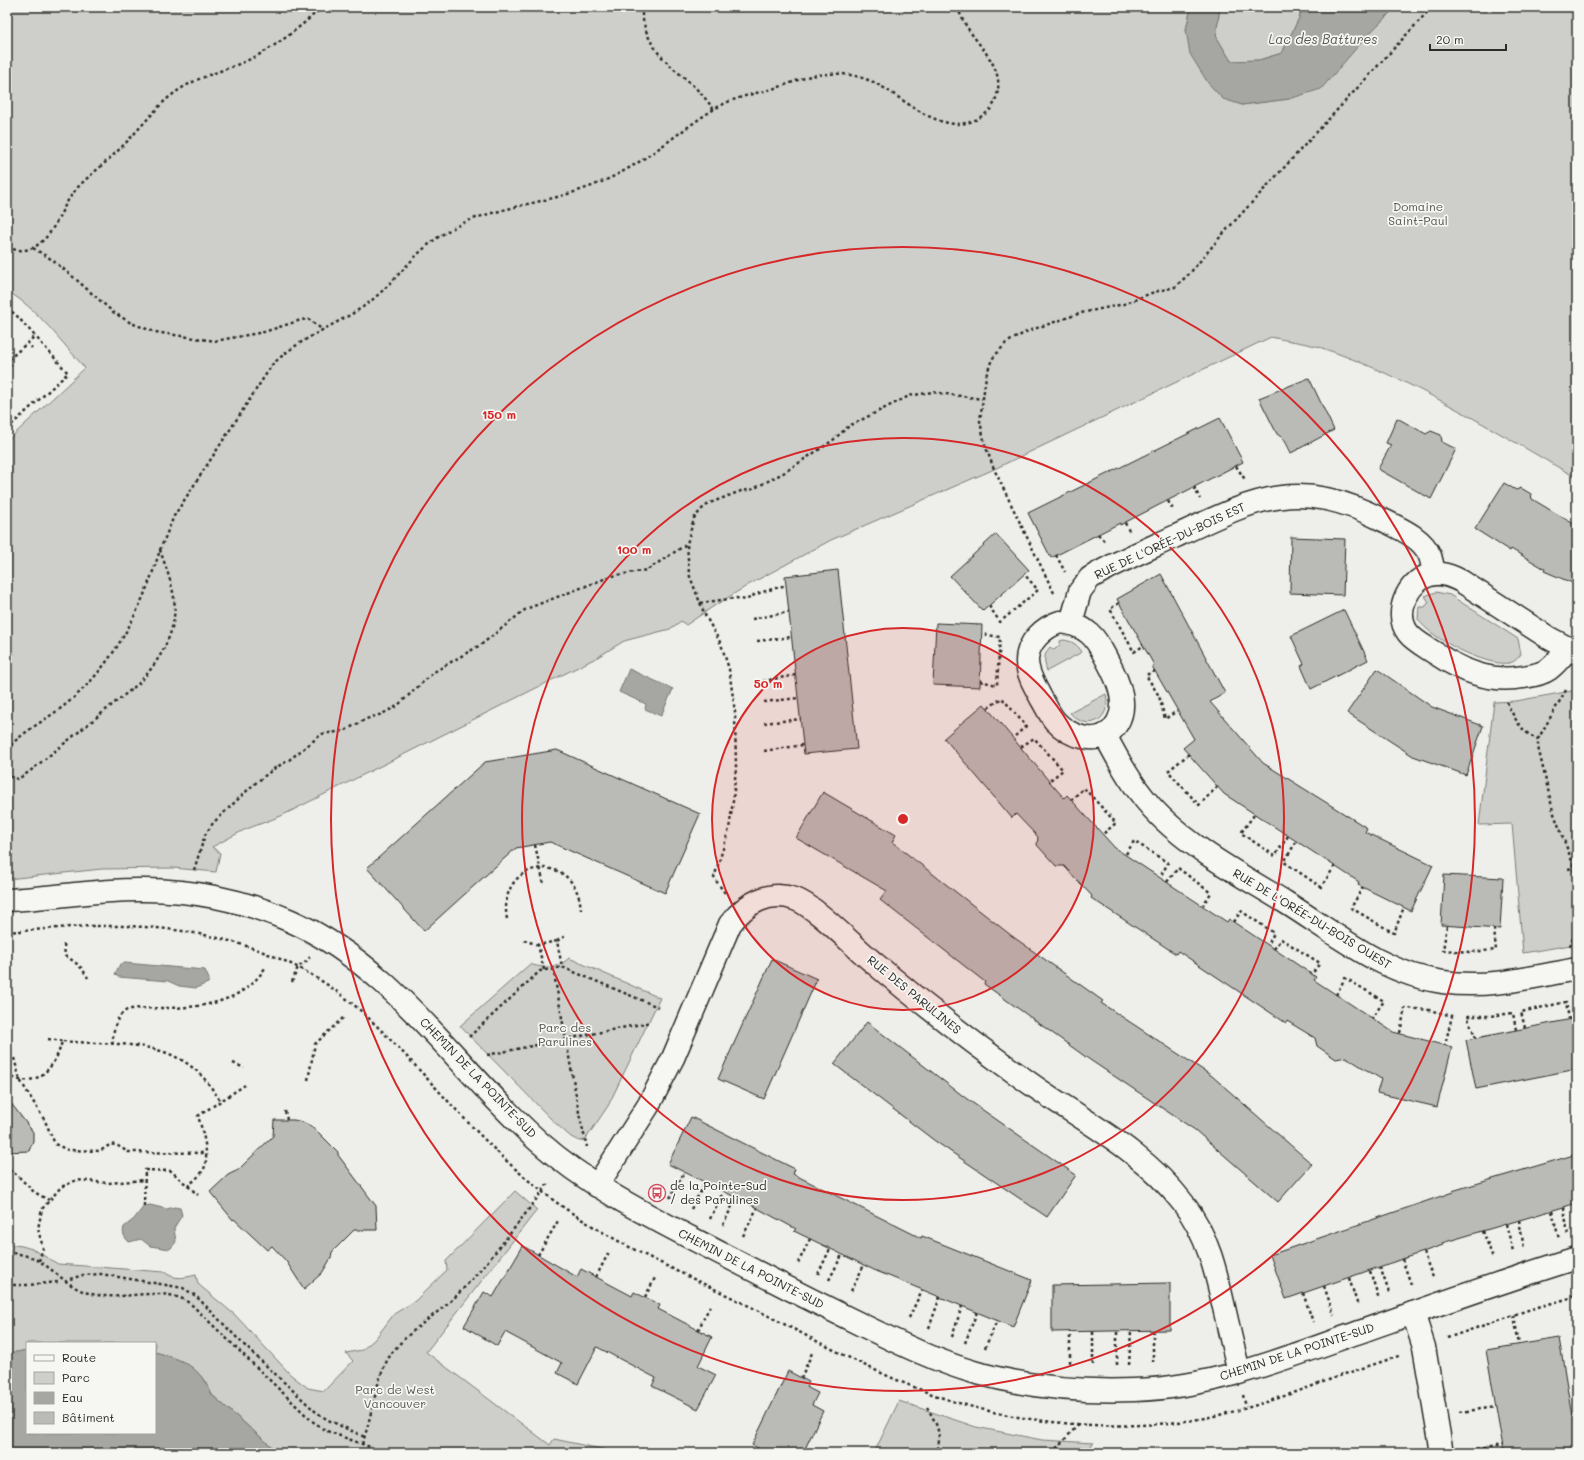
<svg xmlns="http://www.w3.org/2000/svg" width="1584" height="1460" viewBox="0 0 1584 1460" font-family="Mali,sans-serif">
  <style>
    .green { fill: #cececa; stroke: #7c7c7a }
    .water { fill: #a6a6a3; stroke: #757573 }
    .building { fill: #babab7; stroke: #2b2b2b }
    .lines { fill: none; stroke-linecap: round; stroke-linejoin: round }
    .minor-casing { stroke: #2b2b2b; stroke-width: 25 }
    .path { stroke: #2b2b2b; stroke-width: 2.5; stroke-dasharray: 3 3; stroke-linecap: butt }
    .minor { stroke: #f6f6f2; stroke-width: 22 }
    .ring { fill: none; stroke: #d62828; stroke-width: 2 }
    .labels { text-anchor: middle; stroke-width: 3.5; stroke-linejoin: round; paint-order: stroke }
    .park-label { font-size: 12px; fill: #545453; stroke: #f6f6f2 }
    .street-label { font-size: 12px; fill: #2b2b2b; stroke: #f6f6f2 }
    .poi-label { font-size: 12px; fill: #2b2b2b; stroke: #f6f6f2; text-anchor: start }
    .water-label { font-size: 13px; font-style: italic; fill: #565655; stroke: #f6f6f2 }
    .centre { fill: #d62828; stroke: #f6f6f2; stroke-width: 2 }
    .ring-label { font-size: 12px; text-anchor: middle; font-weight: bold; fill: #d62828; stroke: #f6f6f2; stroke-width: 3.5; stroke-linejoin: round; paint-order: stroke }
  </style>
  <rect width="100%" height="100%" fill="#eeeeea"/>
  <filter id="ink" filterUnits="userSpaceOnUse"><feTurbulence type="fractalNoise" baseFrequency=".025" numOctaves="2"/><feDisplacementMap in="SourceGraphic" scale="8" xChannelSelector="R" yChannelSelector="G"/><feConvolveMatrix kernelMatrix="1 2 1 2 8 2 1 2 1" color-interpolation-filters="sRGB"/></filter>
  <g filter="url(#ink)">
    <g class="green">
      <path d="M7,7h1184l-5,23 22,53 15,15 19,7 47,-6 77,-62 30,-30h181v471c-83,-47 -167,-101 -258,-131 -16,-5 -33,-6 -48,-10l-281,134 -159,69 -81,44 -36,22 -28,19 -5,-4 -11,8 -46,12 -28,17 -315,158 -37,14 -32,17 8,6 -4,19 -43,-4 -71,1 -95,10v-438l78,-73c-23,-25 -48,-60 -78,-77z"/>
      <polygon points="1220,7 1301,7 1300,16 1282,53 1259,60 1231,61 1216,36"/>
      <path d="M1436,592l14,3 68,44 3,15c-3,4 -6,8 -12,9 -22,4 -80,-25 -91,-44l1,-12h6l4,-5 -4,-6z"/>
      <path d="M1063,640c9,1 14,4 19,12l-35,19c-3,-10 -4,-16 3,-24l4,3 6,-5v-4z"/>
      <polygon points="1577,690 1577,944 1523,953 1512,824 1479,825 1494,702 1516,701"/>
      <path d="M1106,694c6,26 -18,39 -36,19z"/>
      <path d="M569,958l91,40 -52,108 -23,34 -6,1 -8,-4 -17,-15 -94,-96 70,-62c13,5 29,4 39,-6z"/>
      <path d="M515,1191l22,19 -111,142 124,93 4,-6 66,14h-341l-67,-58c-13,-29 -28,-35 -57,-43v-9h-128v7l-20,4v-110l15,2 10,3 26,15 106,8c11,8 19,6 32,3l2,9 37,31 56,60 17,13 16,3 29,-30 -7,-8 16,-3 13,-11 19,-25 21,-13 32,-31 -1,-9z"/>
      <polygon points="899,1401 976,1427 1042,1440 1094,1443 1083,1453 874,1453"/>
    </g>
    <g class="water">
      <polygon points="1191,7 1220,7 1216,36 1231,61 1259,60 1282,53 1300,16 1301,7 1396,7 1366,37 1321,89 1289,99 1242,105 1223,99 1208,83 1190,54 1186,30"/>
      <polygon points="629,669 673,689 661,716 645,709 646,704 619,692"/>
      <polygon points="125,963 205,970 209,979 208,983 196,988 179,986 168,981 118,977 115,974 120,964"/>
      <path d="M150,1205l17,4 7,-2 6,1 2,7 -8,13 2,14 -6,7 -20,-3 -9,-7 -12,3c-5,-5 -7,-9 -5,-15l10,-8 10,-13z"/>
      <path d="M27,1350v83h128v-81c29,8 44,14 57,43l67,58h-272v-99z"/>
    </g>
    <g class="building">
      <polygon points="1309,378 1334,430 1291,453 1284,439 1277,434 1259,398"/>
      <polygon points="1220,418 1243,462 1120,525 1120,523 1051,558 1028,513"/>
      <polygon points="1397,418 1426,434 1431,431 1441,435 1442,442 1456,449 1431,499 1378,469 1391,445 1386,443"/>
      <polygon points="1504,483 1516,490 1521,488 1531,494 1532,499 1577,526 1577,585 1544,571 1545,569 1511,549 1510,551 1475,529"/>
      <polygon points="996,534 1029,570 983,611 950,576"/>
      <polygon points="1291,537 1345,539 1343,595 1290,593"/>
      <polygon points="838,570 857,749 804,754 785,576"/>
      <polygon points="1161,574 1225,693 1210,702 1263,763 1367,828 1365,832 1433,865 1411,911 1358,885 1359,882 1224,794 1183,748 1194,739 1152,666 1154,665 1117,599"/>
      <polygon points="1344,610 1368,660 1311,689 1301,666 1304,664 1291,636"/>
      <polygon points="936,623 982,625 980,687 933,685"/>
      <polygon points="1377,669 1432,707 1483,726 1466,775 1413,756 1347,713"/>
      <polygon points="984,704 1049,781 1064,798 1067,795 1115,848 1227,922 1229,919 1316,977 1314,980 1393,1032 1452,1047 1437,1107 1377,1093 1381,1079 1346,1057 1336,1059 1317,1046 1315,1038 1287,1021 1286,1023 1178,951 1176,954 1091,898 1092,896 1064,866 1056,866 1037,845 1038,837 1016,814 1012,818 944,738"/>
      <polygon points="557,750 700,814 665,893 550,842 516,848 424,931 367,868 485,762"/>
      <polygon points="823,792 896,835 892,842 1012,936 1103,1001 1101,1003 1212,1076 1312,1164 1278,1202 1195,1130 1090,1060 984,984 985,982 880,900 887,891 796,838"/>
      <polygon points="1444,875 1503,878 1500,929 1441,925"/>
      <polygon points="772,959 817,979 764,1099 718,1079"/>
      <polygon points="1577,1018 1577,1069 1476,1089 1466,1040"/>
      <polygon points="867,1022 967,1099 1076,1175 1047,1217 935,1141 834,1064"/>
      <polygon points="7,1098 33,1132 33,1141 29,1151 7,1152"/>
      <polygon points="691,1117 795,1169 793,1174 921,1238 922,1236 1032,1280 1013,1327 874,1270 794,1231 796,1229 757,1208 668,1164"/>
      <polygon points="274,1120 294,1120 305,1123 317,1131 338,1152 338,1155 376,1206 377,1230 354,1230 332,1252 331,1258 322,1273 304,1289 286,1261 272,1246 267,1250 234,1219 233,1220 210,1192 228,1175 238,1170 273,1136"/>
      <polygon points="1577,1154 1577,1203 1442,1243 1443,1245 1286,1299 1270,1255 1453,1192 1452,1191"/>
      <polygon points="523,1246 577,1277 581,1269 632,1296 634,1292 660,1305 658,1309 712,1337 698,1366 716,1375 698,1409 652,1386 656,1378 597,1347 578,1384 557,1373 562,1363 505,1332 497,1346 464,1326 484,1292 493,1297"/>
      <polygon points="1170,1283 1170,1330 1052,1332 1052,1285"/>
      <polygon points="1559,1338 1572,1416 1577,1417 1577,1453 1504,1453 1486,1350"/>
      <polygon points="788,1371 809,1382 806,1387 818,1393 812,1405 823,1411 803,1453 768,1453 752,1445"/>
    </g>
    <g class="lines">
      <g class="minor-casing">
        <g id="minor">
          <path d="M1060,622c12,1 21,4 30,12 8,7 12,17 17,26 11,20 25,49 5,70 -17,16 -43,6 -57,-9 -6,-7 -9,-15 -14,-23 -6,-12 -14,-24 -14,-37 0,-19 17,-34 33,-39z"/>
          <path d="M1071,623l9,-32 10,-13c26,-16 56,-28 84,-41 81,-38 123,-61 209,-17 16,8 40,18 47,36 2,6 3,12 4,18"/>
          <path d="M1568,649c-6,7 -11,14 -19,20 -7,5 -18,7 -26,8 -33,6 -61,-6 -88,-24 -9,-6 -21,-12 -27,-20 -16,-21 2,-57 27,-59 10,-1 18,3 26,7l88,57 28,15"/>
          <path d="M1105,735c15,29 32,59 56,82 36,35 82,59 124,85 50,31 98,72 158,80 45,7 89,-5 134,-13"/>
          <path d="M7,900c44,-2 87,-10 131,-10 52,-1 106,10 153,31 104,46 165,147 247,220 55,49 121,80 186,114 46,24 93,48 140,71 37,18 74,36 113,47 51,14 104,19 157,17 73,-2 142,-28 211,-53 77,-27 154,-55 232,-79"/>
          <path d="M597,1186l51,-80 25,-48 57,-134c16,-21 39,-34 65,-25 22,8 59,48 79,64 53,45 108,87 164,126 51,35 107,64 145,114 28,36 35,79 45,122 3,16 8,32 11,48"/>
          <polyline points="1413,1313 1424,1347 1442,1453"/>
        </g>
      </g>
      <g class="path">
        <path d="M641,7c6,58 44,60 73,103"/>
        <path d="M7,248c9,2 18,4 27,-1 19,-10 25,-34 37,-51 10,-15 26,-25 39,-38 16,-14 29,-30 44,-46 34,-39 67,-36 108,-59 22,-13 42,-29 60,-46"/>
        <polyline points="33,248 51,259 71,275 113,312 131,323 155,332 215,341 264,332 301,320 308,319 323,330"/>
        <polyline points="7,308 16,315 35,336 7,361"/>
        <polyline points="27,342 32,348"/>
        <polyline points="7,361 12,366"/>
        <polyline points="7,429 68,373 35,336"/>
        <polyline points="1236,466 1246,481"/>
        <polyline points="1194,487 1200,499"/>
        <polyline points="1168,501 1174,511"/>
        <polyline points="1125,523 1129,531"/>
        <polyline points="1098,534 1105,542"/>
        <path d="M160,550l14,-34 98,-151c26,-26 60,-38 91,-58 20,-14 36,-34 54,-52 16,-16 36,-29 59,-37 44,-15 92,-19 134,-40 39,-18 70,-48 106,-70 20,-12 44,-15 66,-22 12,-4 24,-10 36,-11 20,-3 37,-1 55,7 32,15 71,60 109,34 7,-4 12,-10 14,-18 11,-32 -20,-52 -33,-78 -2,-4 -4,-9 -6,-13"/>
        <polyline points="1056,555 1065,572"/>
        <polyline points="1054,593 994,469 985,445 980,421 986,376 992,359 1006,343 1028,331 1081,313 1124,304 1154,292 1175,287 1190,273 1221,236 1432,7"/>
        <polyline points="700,603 736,598 746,600 756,594 786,585"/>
        <polyline points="1119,603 1110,609 1134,652 1143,646"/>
        <polyline points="989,606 1000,622 1038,590 1024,574"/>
        <polyline points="752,619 789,612"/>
        <polyline points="757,641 792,637"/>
        <polyline points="1155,671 1146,675 1159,696 1165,719 1177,711"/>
        <polyline points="763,681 796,675"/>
        <polyline points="980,681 997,685 1000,637 982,634"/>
        <polyline points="1566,690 1538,739 1538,747 1553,811 1573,864 1577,896"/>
        <polyline points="764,702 798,698"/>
        <path d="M1507,702c6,14 15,32 31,37"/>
        <polyline points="988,708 1002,698 1026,726 1013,738"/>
        <polyline points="764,723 801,719"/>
        <polyline points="1021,747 1034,738 1063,770 1049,781"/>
        <path d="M7,750c10,-15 42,-32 58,-45 49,-39 77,-96 95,-155 4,12 9,25 12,38 10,36 -10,71 -34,96l-109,88 -11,7 -11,-3"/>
        <polyline points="764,751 803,745"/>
        <polyline points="1189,754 1168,771 1199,805 1217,787"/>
        <polyline points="1071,800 1084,788 1116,823 1103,834"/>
        <polyline points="1254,815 1241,833 1275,856 1288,836"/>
        <polyline points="1296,842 1284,862 1321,887 1335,866"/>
        <polyline points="535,845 544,885"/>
        <polyline points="1126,854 1134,841 1168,863 1160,877"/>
        <polyline points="1568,869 1577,867"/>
        <polyline points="194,870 205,835 213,823 253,785 275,768 289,760 322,734 344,731 366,719 382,714 397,706 434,672 482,644 526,609 612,576 647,570 687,544"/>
        <polyline points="1167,882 1178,868 1211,893 1203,905"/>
        <polyline points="1363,887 1351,908 1394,933 1404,907"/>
        <polyline points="725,893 714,878 729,829 733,801 736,768 735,712 729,669 721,644 704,613 689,574 687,544 694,518 702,509 710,503 741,491 753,489 785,472 832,441 849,426 909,396 932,392 982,399"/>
        <path d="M507,919c-11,-61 70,-71 74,-9"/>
        <polyline points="1234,922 1241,911 1274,933 1268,945"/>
        <polyline points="1447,926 1443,950 1469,952 1496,950 1494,929"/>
        <path d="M7,932c31,-2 62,-6 93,-6 94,-2 190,21 261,85 63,58 115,129 183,182 63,49 140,80 211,116 55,28 111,60 169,82 82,32 182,42 269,29 51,-8 101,-27 149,-45 20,-7 40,-13 59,-20"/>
        <polyline points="524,940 538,945"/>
        <polyline points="557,941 567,935"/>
        <path d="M64,944l1,12c11,6 17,11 23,22"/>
        <polyline points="1570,946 1577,927"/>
        <polyline points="1274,949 1281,939 1320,963 1312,974"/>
        <polyline points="553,968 580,1118 587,1147"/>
        <polyline points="544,970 538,945 557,941 562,967"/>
        <polyline points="292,982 298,967 307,961 310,957"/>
        <polyline points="1336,995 1345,978 1384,1001 1372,1018"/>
        <polyline points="1525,1028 1521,1012 1566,1002 1569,1019"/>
        <polyline points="1400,1033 1405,1008 1429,1010 1452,1016 1445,1045"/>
        <polyline points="469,1037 540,971 562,967 658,1007"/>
        <polyline points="1476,1038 1467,1016 1490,1016 1513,1013 1516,1030"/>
        <polyline points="48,1039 62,1041"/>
        <path d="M112,1044c2,-14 2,-26 15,-34 11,-3 22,-1 34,-2 38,0 81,-4 104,-40"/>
        <polyline points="487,1055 651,1022"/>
        <polyline points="14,1058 20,1080 45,1121 55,1144 68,1150 100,1151 111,1144 118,1146 128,1152 205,1153"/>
        <polyline points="233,1063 244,1068"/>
        <path d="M7,1075c28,16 49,-7 55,-34 48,5 100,-4 138,33 8,8 14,18 21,27"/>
        <polyline points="308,1080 315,1044 344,1017"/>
        <polyline points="285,1111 287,1120"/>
        <polyline points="9,1170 18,1176 34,1192 49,1200"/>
        <polyline points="188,1186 198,1195"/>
        <polyline points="670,1198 684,1173"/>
        <path d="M144,1206l1,-36 26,1 17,15c5,-5 15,-12 17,-20 4,-13 -3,-37 -7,-50l47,-31"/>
        <polyline points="1564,1207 1568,1236"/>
        <polyline points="691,1209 705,1183"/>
        <polyline points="1552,1211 1559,1239"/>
        <polyline points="710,1219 723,1192"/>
        <polyline points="1519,1220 1524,1248"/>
        <polyline points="1506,1224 1513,1251"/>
        <polyline points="723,1225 736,1198"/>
        <polyline points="1483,1231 1493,1258"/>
        <polyline points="743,1236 757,1208"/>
        <path d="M7,1252c11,2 22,3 32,9 21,13 32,30 58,34 27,5 57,-7 83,3 4,1 9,5 13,8l119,115 15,10 59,22"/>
        <polyline points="1423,1252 1434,1280"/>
        <polyline points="538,1255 558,1221"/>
        <polyline points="1402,1259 1412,1287"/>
        <polyline points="39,1261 43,1248 38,1229 42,1209 61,1187 77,1180 108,1183 145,1180"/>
        <polyline points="798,1263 810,1239"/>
        <polyline points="1380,1267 1390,1295"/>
        <polyline points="1370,1271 1379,1299"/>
        <polyline points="818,1274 830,1249"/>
        <polyline points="596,1277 609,1252"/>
        <polyline points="1349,1278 1358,1306"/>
        <polyline points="70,1279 83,1275 101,1274 183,1288 196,1296 243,1344 316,1412 328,1420 365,1437"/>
        <polyline points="829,1280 842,1255"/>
        <polyline points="7,1285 28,1285 58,1282"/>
        <polyline points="1324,1286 1334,1315"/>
        <polyline points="851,1291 864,1265"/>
        <polyline points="1303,1293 1313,1322"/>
        <polyline points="645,1297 656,1276"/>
        <polyline points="1514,1315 1519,1345"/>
        <polyline points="909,1318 922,1290"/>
        <polyline points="929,1328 940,1297"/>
        <polyline points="698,1330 711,1304"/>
        <polyline points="1153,1330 1153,1362"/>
        <polyline points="952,1337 962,1306"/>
        <polyline points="1447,1338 1531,1309 1577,1296"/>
        <polyline points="965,1343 977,1312"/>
        <polyline points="985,1348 997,1320"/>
        <polyline points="1070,1363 1070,1332"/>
        <polyline points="1093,1365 1093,1331"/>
        <polyline points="1117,1365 1117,1331"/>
        <polyline points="1129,1365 1131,1331"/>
        <polyline points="801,1378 812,1353"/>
        <polyline points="1243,1395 1246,1407"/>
        <path d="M927,1407c10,18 15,25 10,46"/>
        <polyline points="1460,1412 1496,1407"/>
        <path d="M362,1444c10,-26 13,-62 26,-85 15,-26 50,-44 71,-66 33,-34 62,-73 90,-111"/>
        <polyline points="1466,1451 1503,1445"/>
        <polyline points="1052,1453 1079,1424"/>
      </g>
      <use href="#minor" class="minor"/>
    </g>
  </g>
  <circle cx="903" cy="819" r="191" fill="#d62828" fill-opacity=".12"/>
  <g class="ring">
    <circle cx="903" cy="819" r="191"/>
    <circle cx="903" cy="819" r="381"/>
    <circle cx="903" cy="819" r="572"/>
  </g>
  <defs>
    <g id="bus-ring" transform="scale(0.9)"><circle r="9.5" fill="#f6f6f2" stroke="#d1495b" stroke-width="1.5"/><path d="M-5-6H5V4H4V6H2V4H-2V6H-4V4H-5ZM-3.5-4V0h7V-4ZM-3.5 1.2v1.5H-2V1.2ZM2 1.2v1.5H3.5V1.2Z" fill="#d1495b"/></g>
  </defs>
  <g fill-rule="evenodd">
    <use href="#bus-ring" x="657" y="1193"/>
  </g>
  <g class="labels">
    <g class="park-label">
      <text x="1418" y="211">Domaine<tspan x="1418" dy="14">Saint-Paul</tspan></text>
      <text x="565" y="1032">Parc des<tspan x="565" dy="14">Parulines</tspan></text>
      <text x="395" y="1394">Parc de West<tspan x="395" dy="14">Vancouver</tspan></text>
    </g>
    <g class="street-label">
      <text transform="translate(1170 541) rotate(-25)" y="4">RUE DE L'ORÉE-DU-BOIS EST</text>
      <text transform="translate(1312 919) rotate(31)" y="4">RUE DE L'ORÉE-DU-BOIS OUEST</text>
      <text transform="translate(914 995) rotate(39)" y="4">RUE DES PARULINES</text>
      <text transform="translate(478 1078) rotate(46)" y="4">CHEMIN DE LA POINTE-SUD</text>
      <text transform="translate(751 1269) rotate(27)" y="4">CHEMIN DE LA POINTE-SUD</text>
      <text transform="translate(1297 1352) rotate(-18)" y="4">CHEMIN DE LA POINTE-SUD</text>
    </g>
    <g class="poi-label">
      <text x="670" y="1190">de la Pointe-Sud<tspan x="670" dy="14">/ des Parulines</tspan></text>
    </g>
    <g class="water-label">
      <text x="1323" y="44">Lac des Battures</text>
    </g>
  </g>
  <circle cx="903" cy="819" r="6" class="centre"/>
  <g class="ring-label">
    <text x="499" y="419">150 m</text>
    <text x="634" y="554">100 m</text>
    <text x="768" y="688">50 m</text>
  </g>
  <rect width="1584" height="1460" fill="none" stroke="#f6f6f2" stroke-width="24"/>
  <rect x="12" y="12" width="1560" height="1436" fill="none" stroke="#2b2b2b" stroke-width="1.5" filter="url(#ink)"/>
  <rect x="26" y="1342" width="130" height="92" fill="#f6f6f2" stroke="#a5a5a2"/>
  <rect x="34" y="1355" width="20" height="6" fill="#f6f6f2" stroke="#a5a5a2"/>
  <text x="62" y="1362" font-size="12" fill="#2b2b2b">Route</text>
  <rect x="34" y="1372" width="20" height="12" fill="#cececa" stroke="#a5a5a2"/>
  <text x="62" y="1382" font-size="12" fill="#2b2b2b">Parc</text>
  <rect x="34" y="1392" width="20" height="12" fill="#a6a6a3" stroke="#a5a5a2"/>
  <text x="62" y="1402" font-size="12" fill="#2b2b2b">Eau</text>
  <rect x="34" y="1412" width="20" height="12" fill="#babab7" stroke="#a5a5a2"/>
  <text x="62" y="1422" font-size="12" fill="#2b2b2b">Bâtiment</text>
  <path d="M1430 44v6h76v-6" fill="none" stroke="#2b2b2b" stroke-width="2"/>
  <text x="1436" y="44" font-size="12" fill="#2b2b2b" stroke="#f6f6f2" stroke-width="3" paint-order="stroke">20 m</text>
</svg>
